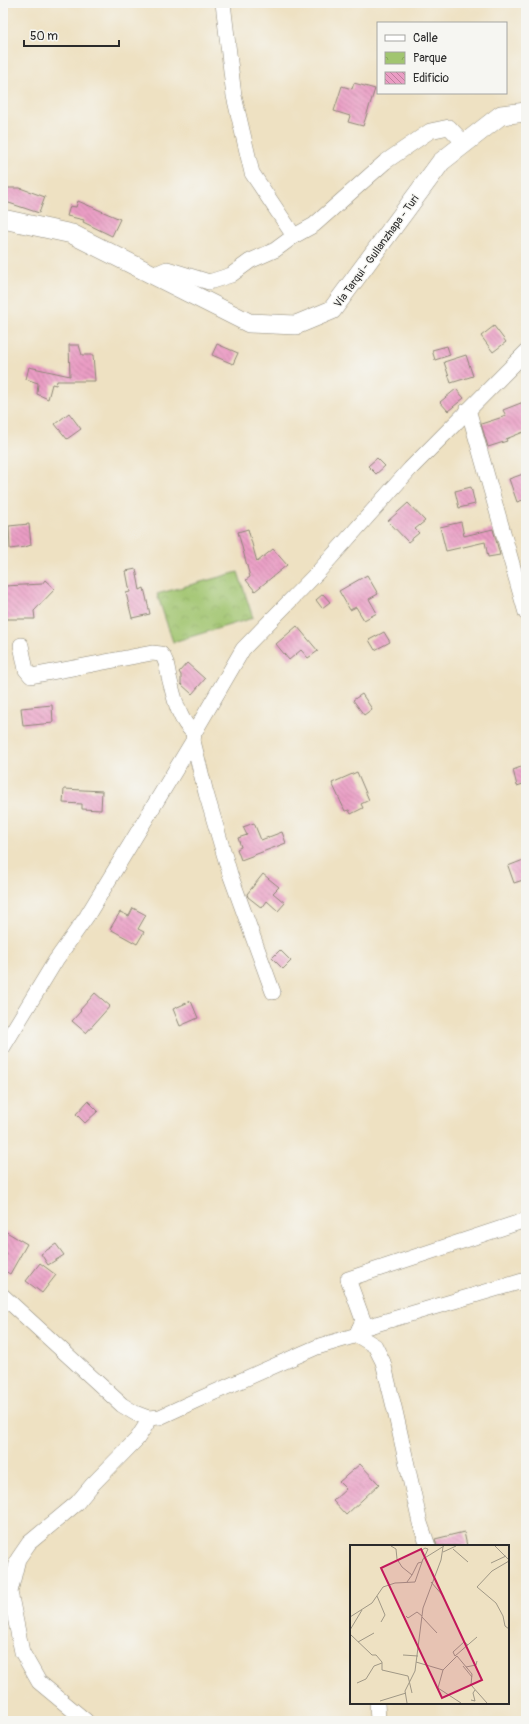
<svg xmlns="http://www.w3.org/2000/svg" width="529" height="1724" viewBox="0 0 529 1724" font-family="Pangolin,sans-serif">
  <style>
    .park { fill: url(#park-crowns); stroke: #66784e }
    .building { fill: url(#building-back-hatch) }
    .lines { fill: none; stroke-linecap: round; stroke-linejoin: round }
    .minor-casing { stroke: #8c8676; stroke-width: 16 }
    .major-casing { stroke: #8c8676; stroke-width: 20 }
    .minor { stroke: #fff; stroke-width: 15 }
    .major { stroke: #fff; stroke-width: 19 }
    .labels { text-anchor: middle; stroke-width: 3; stroke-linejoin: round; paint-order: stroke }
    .street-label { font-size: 11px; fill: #2b2b2b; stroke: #f6f6f2 }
    .inset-road { fill: none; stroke: #a09886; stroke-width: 1 }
    .view { fill: #c2185b; fill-opacity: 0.15; stroke: #c2185b; stroke-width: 2 }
    .inset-edge { fill: none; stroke: #2b2b2b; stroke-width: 2 }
  </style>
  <defs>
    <pattern id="park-crowns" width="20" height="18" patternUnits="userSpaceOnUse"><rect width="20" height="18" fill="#a1c570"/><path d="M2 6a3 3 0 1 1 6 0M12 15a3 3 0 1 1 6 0" fill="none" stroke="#8ba961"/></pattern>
    <pattern id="building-back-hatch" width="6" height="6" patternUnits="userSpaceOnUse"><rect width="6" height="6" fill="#ea9dc4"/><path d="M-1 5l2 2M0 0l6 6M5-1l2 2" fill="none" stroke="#be809f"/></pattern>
  </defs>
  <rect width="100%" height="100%" fill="#f6f6f2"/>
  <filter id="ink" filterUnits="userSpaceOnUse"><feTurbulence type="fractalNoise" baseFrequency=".025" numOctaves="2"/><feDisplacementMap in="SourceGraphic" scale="8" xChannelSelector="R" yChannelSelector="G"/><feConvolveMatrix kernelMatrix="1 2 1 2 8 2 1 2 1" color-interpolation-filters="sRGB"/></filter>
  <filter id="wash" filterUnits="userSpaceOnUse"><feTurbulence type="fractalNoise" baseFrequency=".012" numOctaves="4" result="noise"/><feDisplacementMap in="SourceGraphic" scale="16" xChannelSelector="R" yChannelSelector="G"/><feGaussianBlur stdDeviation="0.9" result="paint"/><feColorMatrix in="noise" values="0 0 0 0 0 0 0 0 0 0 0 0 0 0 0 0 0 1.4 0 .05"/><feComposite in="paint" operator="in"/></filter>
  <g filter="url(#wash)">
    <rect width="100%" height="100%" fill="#eee1c2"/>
    <polygon class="park" points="238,572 253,618 173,642 157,594"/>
    <g id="blocks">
      <g class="building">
        <polygon points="354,83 375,89 363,126 348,122 350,116 334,111 342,86 352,89"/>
        <polygon points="3,188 20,188 45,197 39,213 9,203 3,203"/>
        <polygon points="78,201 120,219 112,236 83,222 84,220 67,216 70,206 76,207"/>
        <polygon points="494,326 506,342 493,352 481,336"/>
        <polygon points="217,344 238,353 233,364 212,355"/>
        <polygon points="69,345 79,345 82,355 93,355 95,381 57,381 56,385 52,384 48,399 37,394 38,383 26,379 29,367 70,376"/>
        <polygon points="447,346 450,355 435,360 432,350"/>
        <polygon points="466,355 473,376 451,383 444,362"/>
        <polygon points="456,389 464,398 448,411 440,402"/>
        <polygon points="526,401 526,431 506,439 507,441 488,447 481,424 506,416 503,410"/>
        <polygon points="69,413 81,429 67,439 55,424"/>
        <polygon points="377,458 385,466 376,474 368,466"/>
        <polygon points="526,473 526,499 517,502 509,479"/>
        <polygon points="471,487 475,504 459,508 455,491"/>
        <polygon points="408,503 425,521 415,529 419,533 408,542 388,521"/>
        <polygon points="461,522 464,536 493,529 500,555 488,557 485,542 446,551 440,527"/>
        <polygon points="29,524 31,545 25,547 10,549 9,526"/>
        <polygon points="248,529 257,562 273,549 287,565 255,591 246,580 250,577 238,532"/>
        <polygon points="136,569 140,590 144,588 150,614 132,618 126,593 130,592 126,571"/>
        <polygon points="367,575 378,594 369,599 377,613 364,620 356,607 350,610 339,591"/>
        <polygon points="45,580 55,589 34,611 35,619 6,619 5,586 42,584"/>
        <polygon points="323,594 330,602 322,608 316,600"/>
        <polygon points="297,626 318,651 308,658 301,650 289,660 276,644"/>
        <polygon points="384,632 390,642 375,650 369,640"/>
        <polygon points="187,663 205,679 192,694 181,684 181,675 179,672"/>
        <polygon points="362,694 372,709 364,715 353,700"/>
        <polygon points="52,705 53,723 23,726 21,708"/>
        <polygon points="526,765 526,783 517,786 513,770"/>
        <polygon points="357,772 369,800 361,804 363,808 351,814 349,810 345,811 332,783"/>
        <polygon points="64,789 102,791 101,810 82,809 82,804 63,803"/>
        <polygon points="254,823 261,840 282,832 286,843 241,860 237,849 241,847 238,838 247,835 243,827"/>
        <polygon points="526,859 526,879 514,883 508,866"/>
        <polygon points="263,874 279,887 273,893 285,903 278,911 267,901 262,908 248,897 247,894"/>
        <polygon points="133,908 146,915 138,929 144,932 137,944 110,929 120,912 129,916"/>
        <polygon points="280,950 291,961 283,969 272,958"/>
        <polygon points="95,993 110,1006 86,1033 72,1021 81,1011 80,1010"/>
        <polygon points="191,1001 198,1018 180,1026 173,1009"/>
        <polygon points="88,1101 98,1111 85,1123 76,1114"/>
        <polygon points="3,1230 27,1244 10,1274 3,1270 3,1261 7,1254 3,1251"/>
        <polygon points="56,1244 64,1255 48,1265 41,1254"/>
        <polygon points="40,1263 56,1275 42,1293 26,1281"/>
        <polygon points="360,1464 379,1484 346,1515 333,1501 346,1489 339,1482"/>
        <polygon points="464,1532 467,1546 437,1546 435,1539"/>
      </g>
    </g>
  </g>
  <g filter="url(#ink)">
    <use href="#blocks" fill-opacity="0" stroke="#8c8676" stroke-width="1"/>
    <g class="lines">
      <g class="minor-casing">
        <g id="minor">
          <polyline points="294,236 314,225 385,162 430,131 449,127 465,144"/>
          <polyline points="153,275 167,269 209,282 231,275 250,261 275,250 294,236 252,173 234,96 223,3"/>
          <polyline points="466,411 470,416 526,613"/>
          <path d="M21,645l5,25 5,6 121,-23 9,1c6,6 6,14 8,23 5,19 9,43 25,56"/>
          <polyline points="193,741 206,793 230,874 273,992"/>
          <polyline points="3,1047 56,960 87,916 193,741 194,733 243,649 318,572 410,469 526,352"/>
          <polyline points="3,1296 122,1405 135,1413 148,1418 160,1417 197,1400 317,1347 357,1335 375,1346 383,1362 395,1411 420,1523 428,1546"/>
          <polyline points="359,1329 363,1320 348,1279 526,1220"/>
          <polyline points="357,1334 359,1329 526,1280"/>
          <polyline points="377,1703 378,1721"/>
          <polyline points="86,1721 39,1682 22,1652 10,1592 18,1559 29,1543 77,1503 92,1485 137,1439 146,1425 148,1418"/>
        </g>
      </g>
      <g class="major-casing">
        <polyline id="major" points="3,219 72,234 249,323 296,325 332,310 441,162 501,115 526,112"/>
      </g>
      <use href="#minor" class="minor"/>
      <use href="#major" class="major"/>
    </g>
  </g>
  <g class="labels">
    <g class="street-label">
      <text transform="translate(376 251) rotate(-54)" y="4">Vía Tarqui - Gullanzhapa - Turi</text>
    </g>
  </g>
  <g transform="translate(350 1545)">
    <rect width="159" height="159" fill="#eee1c2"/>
    <path class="inset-road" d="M41,1l5,3 1,10 5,8 10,8 -5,7M145,1l14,14M103,4l15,13M72,5l3,-2 3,1 -4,9M93,7l13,-6M159,16l-17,10 -15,16 19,16 7,13 2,10 4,3M141,18l15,-7M62,30l6,-12 4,-1M81,37l13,15M27,51l8,19 -4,7M56,71l2,2 9,-6 5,4M0,72l22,-14 11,-16 12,-4 20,-1 8,-23 21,-13M72,72l15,16M0,85l12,-20M0,89l22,21h4l6,7v8l26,6 4,17M8,97l16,-9M53,110l15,1M105,111l22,-19M105,111l-2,-4 11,-10 4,3M66,117l27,8 14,-14 15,18 -1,11 16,18M113,121l9,11M116,122l10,-2 1,-4M93,125l-5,18 23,15M7,138l9,-4 8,-13 8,-3M121,155l4,1 -2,-8 2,-3M30,156l26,-8M57,158l-2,-12 10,-20 8,-63 18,-48 2,-13"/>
    <path class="view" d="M71,4l61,131 -40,18 -61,-130z"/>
    <rect width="159" height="159" class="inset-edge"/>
  </g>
  <rect width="529" height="1724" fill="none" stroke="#f6f6f2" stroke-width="16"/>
  <rect x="377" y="22" width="130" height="72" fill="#f6f6f2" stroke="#a5a5a2"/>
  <rect x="385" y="35" width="20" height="6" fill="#ffffff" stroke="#a5a5a2"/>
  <text x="413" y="42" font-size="12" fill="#2b2b2b">Calle</text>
  <rect x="385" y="52" width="20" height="12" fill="url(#park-crowns)" stroke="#a5a5a2"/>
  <text x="413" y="62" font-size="12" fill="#2b2b2b">Parque</text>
  <rect x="385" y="72" width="20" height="12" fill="url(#building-back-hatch)" stroke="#a5a5a2"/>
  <text x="413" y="82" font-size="12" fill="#2b2b2b">Edificio</text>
  <path d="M24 40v6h95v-6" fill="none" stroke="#2b2b2b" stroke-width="2"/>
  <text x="30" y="40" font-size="12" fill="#2b2b2b" stroke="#f6f6f2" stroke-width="3" paint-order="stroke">50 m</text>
</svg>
